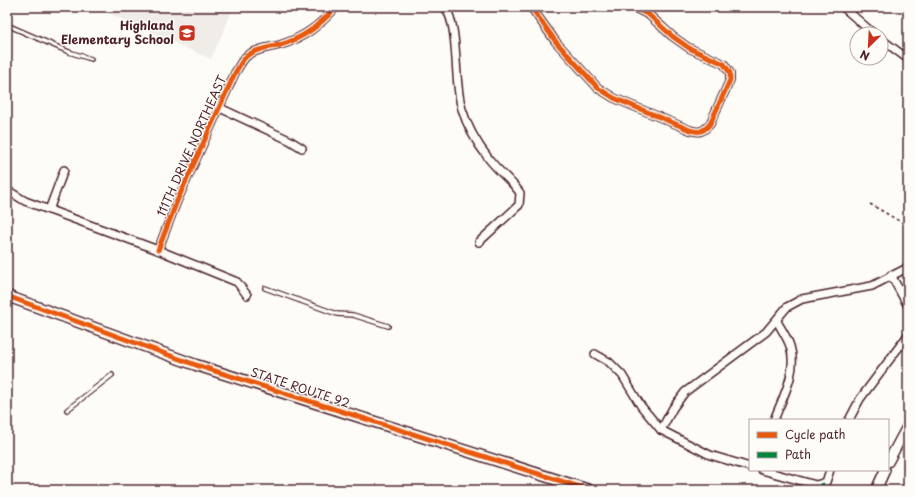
<svg xmlns="http://www.w3.org/2000/svg" width="915" height="497" viewBox="0 0 915 497" font-family="'Playpen Sans',sans-serif">
  <style>
    .built { fill: #f0ece8 }
    .lines { fill: none; stroke-linecap: round; stroke-linejoin: round }
    .service-casing { stroke: #4a1f2b; stroke-width: 6 }
    .minor-casing { stroke: #4a1f2b; stroke-width: 10 }
    .tertiary-casing { stroke: #4a1f2b; stroke-width: 12 }
    .secondary-casing { stroke: #4a1f2b; stroke-width: 13 }
    .path { stroke: #4a1f2b; stroke-width: 1.5; stroke-dasharray: 3 3; stroke-linecap: butt }
    .service { stroke: #fdfcf7; stroke-width: 3.5 }
    .minor { stroke: #fdfcf7; stroke-width: 7 }
    .tertiary { stroke: #fdfcf7; stroke-width: 9 }
    .secondary { stroke: #fdfcf7; stroke-width: 10 }
    .quiet { stroke: #00873e; stroke-width: 4; stroke-dasharray: 8 4; stroke-linecap: butt }
    .cycleway-casing { stroke: #fdfcf7; stroke-width: 8 }
    .cycleway { stroke: #e8590c; stroke-width: 5 }
    .labels { text-anchor: middle; stroke-width: 3; stroke-linejoin: round; paint-order: stroke }
    .poi-label { font-size: 12px; font-weight: bold; fill: #4a1f2b; stroke: #fdfcf7; text-anchor: end }
    .street-label { font-size: 12px; fill: #4a1f2b; stroke: #fdfcf7 }
  </style>
  <rect width="100%" height="100%" fill="#fdfcf7"/>
  <filter id="ink" filterUnits="userSpaceOnUse"><feTurbulence type="fractalNoise" baseFrequency=".025" numOctaves="2"/><feDisplacementMap in="SourceGraphic" scale="8" xChannelSelector="R" yChannelSelector="G"/><feConvolveMatrix kernelMatrix="1 2 1 2 8 2 1 2 1" color-interpolation-filters="sRGB"/></filter>
  <g filter="url(#ink)">
    <polygon class="built" points="95,7 234,7 211,59"/>
    <g class="lines">
      <g class="service-casing">
        <g id="service">
          <polyline points="7,25 69,52 91,59"/>
          <polyline points="265,288 337,314 353,315 388,326"/>
          <polyline points="67,410 112,375"/>
        </g>
      </g>
      <g class="minor-casing">
        <g id="minor">
          <path d="M445,7c15,21 8,73 17,102 5,17 16,36 27,50 10,13 23,22 31,34l-1,12 -40,37"/>
          <path d="M531,7l25,35 42,46 16,10 76,32c9,3 13,2 20,-6l20,-44v-7l-6,-9 -35,-16 -17,-12 -23,-21 -16,-8"/>
          <polyline points="843,7 874,34"/>
          <polyline points="881,39 908,59"/>
          <polyline points="220,108 289,140 302,148"/>
          <polyline points="7,190 25,201 158,250 237,282 247,295"/>
          <polyline points="49,210 64,170"/>
          <path d="M158,250l19,-49 58,-128c4,-6 7,-14 13,-18 10,-7 21,-7 32,-10 24,-7 40,-20 56,-38"/>
          <polyline points="891,275 908,306"/>
          <polyline points="595,354 609,362 622,375 641,406 661,430 710,455 750,467"/>
          <path d="M774,420c9,-23 24,-49 16,-74 -3,-9 -9,-17 -13,-25"/>
          <polyline points="849,420 860,399 908,335"/>
          <polyline points="661,430 673,408 685,392 766,332 787,307 802,299 872,286 905,269 908,265"/>
          <polyline points="762,470 816,485 826,482 830,470"/>
        </g>
      </g>
      <g class="tertiary-casing">
        <g id="tertiary">
          <polyline points="888,462 908,425"/>
          <polyline points="876,490 885,470"/>
        </g>
      </g>
      <g class="secondary-casing">
        <polyline id="secondary" points="7,296 196,365 589,490"/>
      </g>
      <polyline class="path" points="870,204 908,226"/>
      <use href="#service" class="service"/>
      <use href="#minor" class="minor"/>
      <use href="#tertiary" class="tertiary"/>
      <use href="#secondary" class="secondary"/>
      <polyline class="quiet" points="822,483 824,490"/>
      <g class="cycleway-casing">
        <g id="cycleway">
          <path d="M531,7l25,35 42,46 16,10 76,32c9,3 13,2 20,-6l20,-44v-7l-6,-9 -35,-16 -17,-12 -23,-21 -16,-8"/>
          <path d="M158,250l19,-49 58,-128c4,-6 7,-14 13,-18 10,-7 21,-7 32,-10 24,-7 40,-20 56,-38"/>
          <polyline points="7,296 196,365 589,490"/>
        </g>
      </g>
      <use href="#cycleway" class="cycleway"/>
    </g>
  </g>
  <defs>
    <g id="school-square" transform="scale(0.9)"><rect x="-9" y="-9" width="18" height="18" rx="4" fill="#c8321e" stroke="#fdfcf7"/><path d="M0-5L7-2L0 1L-7-2ZM-4 1L0 2.5L4 1V4Q0 6-4 4Z" fill="#fff"/></g>
  </defs>
  <g fill-rule="evenodd">
    <use href="#school-square" x="187" y="33"/>
  </g>
  <g class="labels">
    <g class="poi-label">
      <text x="174" y="30">Highland<tspan x="174" dy="14">Elementary School</tspan></text>
    </g>
    <g class="street-label">
      <text transform="translate(192 146) rotate(-66)" y="4">111TH DRIVE NORTHEAST</text>
      <text transform="translate(300 388) rotate(18)" y="4">STATE ROUTE 92</text>
    </g>
  </g>
  <rect width="915" height="497" fill="none" stroke="#fdfcf7" stroke-width="24"/>
  <rect x="12" y="12" width="891" height="473" fill="none" stroke="#4a1f2b" stroke-width="1.5" filter="url(#ink)"/>
  <rect x="749" y="419" width="140" height="52" fill="#fdfcf7" stroke="#b5a4a5"/>
  <rect x="757" y="432" width="20" height="6" fill="#e8590c" stroke="#b5a4a5"/>
  <text x="785" y="439" font-size="12" fill="#4a1f2b">Cycle path</text>
  <rect x="757" y="452" width="20" height="6" fill="#00873e" stroke="#b5a4a5"/>
  <text x="785" y="459" font-size="12" fill="#4a1f2b">Path</text>
  <g transform="translate(869 46) rotate(204)"><circle r="19" fill="#fdfcf7" stroke="#b5a4a5"/>
  <path d="M0-3L7 15L0 10L-7 15Z" fill="#c8321e"/>
  <text y="-6" font-size="11" font-weight="bold" text-anchor="middle" fill="#4a1f2b">N</text>
  </g>
</svg>
